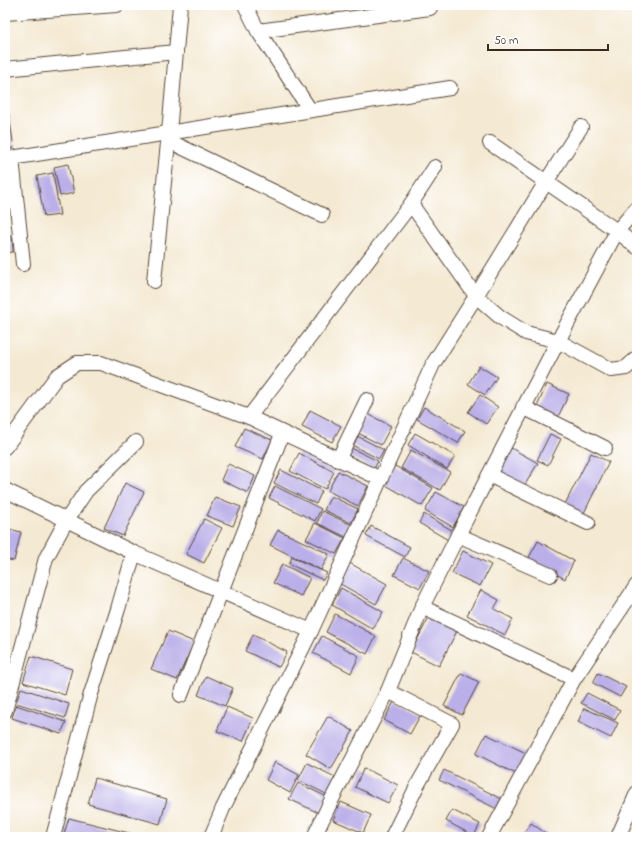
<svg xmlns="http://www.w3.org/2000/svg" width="642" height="842" viewBox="0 0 642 842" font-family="'Indie Flower',sans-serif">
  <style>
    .building { fill: #baafe8 }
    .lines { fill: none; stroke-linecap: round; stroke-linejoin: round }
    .minor-casing { stroke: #574739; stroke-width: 16 }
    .minor { stroke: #fff; stroke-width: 14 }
  </style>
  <rect width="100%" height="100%" fill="#fff"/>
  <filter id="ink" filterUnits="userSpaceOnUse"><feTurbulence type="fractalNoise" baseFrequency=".025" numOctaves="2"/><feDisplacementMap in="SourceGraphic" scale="8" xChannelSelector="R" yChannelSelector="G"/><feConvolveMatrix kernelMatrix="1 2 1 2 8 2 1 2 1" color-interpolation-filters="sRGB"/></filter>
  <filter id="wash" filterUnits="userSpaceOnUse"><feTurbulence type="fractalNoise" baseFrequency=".012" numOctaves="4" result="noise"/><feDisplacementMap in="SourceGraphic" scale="16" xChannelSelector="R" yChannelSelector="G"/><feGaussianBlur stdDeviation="0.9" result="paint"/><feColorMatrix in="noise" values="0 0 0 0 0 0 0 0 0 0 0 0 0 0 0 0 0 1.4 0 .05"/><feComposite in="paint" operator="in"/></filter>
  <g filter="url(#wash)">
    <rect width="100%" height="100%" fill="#f4e9d2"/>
    <g id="blocks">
      <g class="building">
        <polygon points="9,115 14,148 5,149 5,116"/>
        <polygon points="68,164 74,193 60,196 54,167"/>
        <polygon points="53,173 60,215 44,217 37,176"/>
        <polygon points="5,235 12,235 13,252 5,253"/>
        <polygon points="479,366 497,377 485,395 468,384"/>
        <polygon points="547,384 569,394 557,419 536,409"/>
        <polygon points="480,395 498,407 486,424 468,412"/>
        <polygon points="424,407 465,431 458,443 417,419"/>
        <polygon points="310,410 341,426 332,442 302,427"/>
        <polygon points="366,413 391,426 381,445 356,432"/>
        <polygon points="244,428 272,440 263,459 235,447"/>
        <polygon points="415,433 455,456 447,469 408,445"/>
        <polygon points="550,434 561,439 548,465 537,460"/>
        <polygon points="355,435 384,450 379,459 350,444"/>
        <polygon points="349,447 378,461 374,469 345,454"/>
        <polygon points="511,448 538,463 523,488 496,473"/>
        <polygon points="411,450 450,472 440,490 401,468"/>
        <polygon points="299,453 334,472 325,489 290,471"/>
        <polygon points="591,453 609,462 582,517 563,508"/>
        <polygon points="228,464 255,476 248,493 221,480"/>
        <polygon points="395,466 433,488 422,506 384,484"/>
        <polygon points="281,470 322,491 316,504 274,483"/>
        <polygon points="338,471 368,486 358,506 328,491"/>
        <polygon points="125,483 144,492 123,536 104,528"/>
        <polygon points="275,486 321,509 315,521 269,498"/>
        <polygon points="436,492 464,507 453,527 425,511"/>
        <polygon points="331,496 358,509 351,523 324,510"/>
        <polygon points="215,497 241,507 233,526 207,516"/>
        <polygon points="322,511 352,525 346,537 317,523"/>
        <polygon points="424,514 455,532 450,541 419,523"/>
        <polygon points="204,519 222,528 204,563 186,554"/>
        <polygon points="315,523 345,538 336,554 306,539"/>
        <polygon points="371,526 410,547 405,557 366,536"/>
        <polygon points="5,528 21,532 14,561 5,559"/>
        <polygon points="278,530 329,554 321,570 270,545"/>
        <polygon points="538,541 574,561 565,579 528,559"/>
        <polygon points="463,551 491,565 480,586 452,573"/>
        <polygon points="292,557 327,573 323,580 289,564"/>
        <polygon points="403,558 429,571 420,588 394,575"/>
        <polygon points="346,561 387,584 376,604 335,581"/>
        <polygon points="282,564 310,578 301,596 273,583"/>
        <polygon points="341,588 383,612 373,629 332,605"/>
        <polygon points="481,590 499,600 494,609 513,619 505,635 467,615"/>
        <polygon points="335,614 376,636 367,654 326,632"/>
        <polygon points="429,617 457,631 439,666 411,652"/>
        <polygon points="168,631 194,642 177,680 151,669"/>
        <polygon points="253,635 287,652 279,667 245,651"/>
        <polygon points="322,636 359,656 351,673 313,653"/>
        <polygon points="31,656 72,669 65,695 23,682"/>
        <polygon points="461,673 479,682 462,715 444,706"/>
        <polygon points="598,673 626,687 620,697 593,683"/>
        <polygon points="206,676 233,688 225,706 198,695"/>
        <polygon points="21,688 69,704 65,718 16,703"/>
        <polygon points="587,693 620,710 615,720 581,703"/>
        <polygon points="395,700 421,714 410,734 384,720"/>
        <polygon points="16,705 66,722 61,734 12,718"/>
        <polygon points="227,707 253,718 243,741 217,731"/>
        <polygon points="584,708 618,723 611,738 578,722"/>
        <polygon points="328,716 353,731 331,769 306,754"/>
        <polygon points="486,734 528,754 518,775 476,754"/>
        <polygon points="275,762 299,775 290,793 266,780"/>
        <polygon points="307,763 337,778 328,795 298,780"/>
        <polygon points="364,768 398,785 388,803 355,787"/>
        <polygon points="444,770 504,800 499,810 439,780"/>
        <polygon points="95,778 167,799 160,824 88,804"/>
        <polygon points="298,783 327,797 319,813 289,799"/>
        <polygon points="341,802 371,815 363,833 333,820"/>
        <polygon points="452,810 480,824 474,836 446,821"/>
        <polygon points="69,818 141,836 141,837 63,837"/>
        <polygon points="531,823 551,837 522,837"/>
      </g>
    </g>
  </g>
  <g filter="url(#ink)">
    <use href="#blocks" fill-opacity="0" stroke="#574739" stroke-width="1"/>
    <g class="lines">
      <g class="minor-casing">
        <g id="minor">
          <polyline points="245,5 258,31 310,110"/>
          <polyline points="5,13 117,5"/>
          <polyline points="258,31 430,8"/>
          <polyline points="5,69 176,52"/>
          <polyline points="169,141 322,215"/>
          <polyline points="490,143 617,231 637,247"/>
          <polyline points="12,158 23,264"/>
          <polyline points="5,159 450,88"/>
          <polyline points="411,204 476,296 500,317 526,333 558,341 611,370 626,368 637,358"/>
          <polyline points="154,281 169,133 180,5"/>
          <polyline points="523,407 605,448"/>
          <polyline points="249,417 411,204 435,167"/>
          <polyline points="5,447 57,376 77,363 101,363 249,417 381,479"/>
          <polyline points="338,460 367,400"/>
          <polyline points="489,475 588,523"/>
          <polyline points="5,490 134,553 311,631"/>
          <polyline points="458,535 550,575"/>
          <polyline points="422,607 574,679"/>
          <polyline points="388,691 452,724 418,784 392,837"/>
          <polyline points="181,695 282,434"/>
          <polyline points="5,711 46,558 66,521 86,491 136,442"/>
          <polyline points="53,837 90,697 118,609 134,553"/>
          <polyline points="211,837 223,808 311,631 433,364 476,296 546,182 581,127"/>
          <polyline points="314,837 331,801 388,691 422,607 458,535 558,341 617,231 637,208"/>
          <polyline points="489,837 574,679 637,585"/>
          <polyline points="618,837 637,793"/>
        </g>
      </g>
      <use href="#minor" class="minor"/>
    </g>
  </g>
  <rect width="642" height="842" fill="none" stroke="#fff" stroke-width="20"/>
  <path d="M488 44v6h120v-6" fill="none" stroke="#3b2a1e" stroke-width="2"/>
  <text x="494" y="44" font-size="12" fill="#3b2a1e" stroke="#ffffff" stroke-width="3" paint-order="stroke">50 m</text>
</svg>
